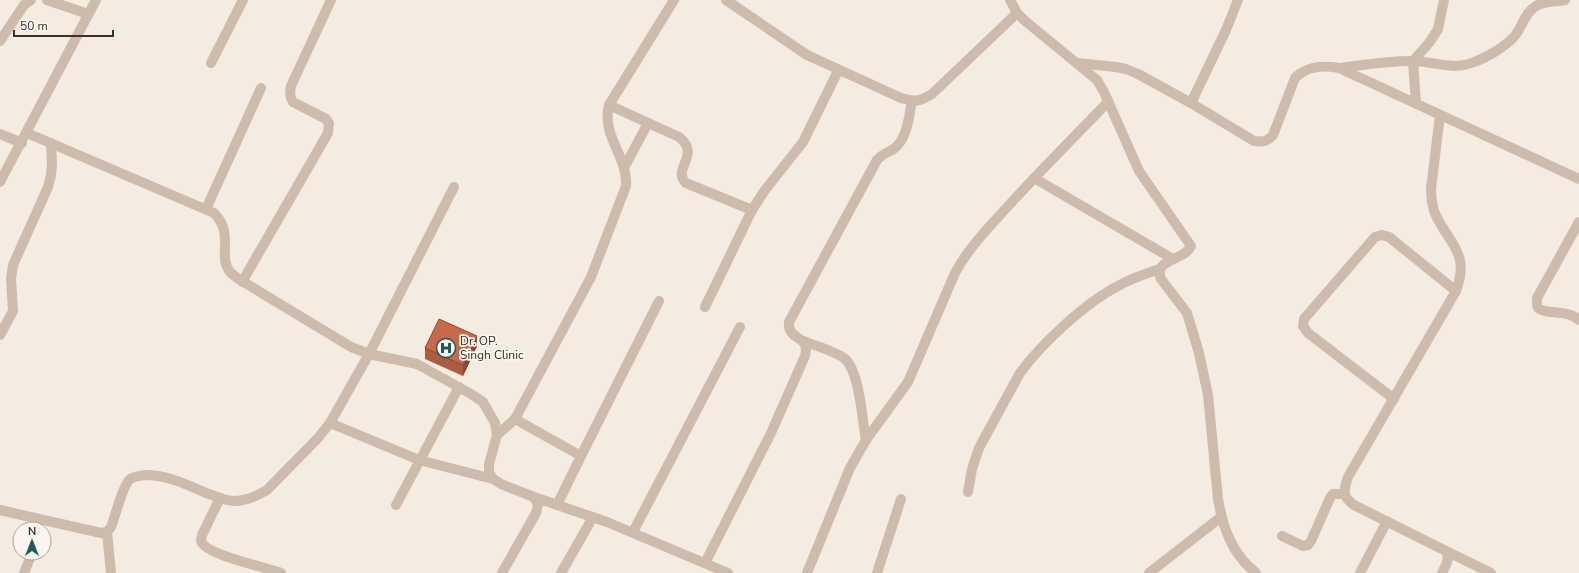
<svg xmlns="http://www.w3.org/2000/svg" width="1579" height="573" viewBox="0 0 1579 573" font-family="'Nunito Sans',sans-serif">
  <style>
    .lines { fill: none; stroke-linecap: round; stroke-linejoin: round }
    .minor { stroke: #cdbbac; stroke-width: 10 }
    .wall { fill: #ac5a40 }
    .shaded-wall { fill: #8c4a34 }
    .building { fill: #c8694b; stroke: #8c4a34 }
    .labels { text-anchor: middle; stroke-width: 3.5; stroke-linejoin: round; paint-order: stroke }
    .poi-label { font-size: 12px; fill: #3b302b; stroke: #fbf5ee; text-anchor: start }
  </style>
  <rect width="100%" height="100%" fill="#f4ebe1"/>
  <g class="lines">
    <g class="minor">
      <polyline points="47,0 88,14"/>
      <path d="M726,0l81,55 94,43c15,4 18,4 31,-4l85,-81"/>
      <path d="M1010,0l7,13 7,7 73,60 7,12 35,79 52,75c-6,15 -38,12 -30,33l26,34 12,40 9,42 10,104c5,29 14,55 38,74"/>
      <polyline points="0,41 24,5 31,0"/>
      <polyline points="211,63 243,0"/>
      <path d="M1077,63l39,4 10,2 12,5 53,29 63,38c9,1 13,1 19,-6l22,-57c12,-12 27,-13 44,-10l240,111"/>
      <path d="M1339,68c24,-3 48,-7 72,-7 22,0 42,10 63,1 12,-4 30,-15 39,-24 9,-9 11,-25 23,-32 8,-5 19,-4 29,-6"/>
      <polyline points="1191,103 1226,30 1238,0"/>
      <polyline points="1416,104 1413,61 1429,43 1438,29 1444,0"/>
      <path d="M609,105l70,32c23,18 -8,32 7,46l66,27"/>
      <path d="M1440,115l-9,74c0,8 1,15 3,22 13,32 37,40 22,80l-108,186c-4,13 -7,19 6,28l92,46c4,9 0,14 -4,22"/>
      <path d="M27,133l187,80c21,21 3,43 16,59 2,2 5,4 7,6l114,69 18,7 48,10 54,30 12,8 12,21 2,12 -8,29v8l4,7 8,5 33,13 4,8 -2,8 -34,60"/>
      <polyline points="0,134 22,143"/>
      <polyline points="624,168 648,123"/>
      <polyline points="1034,178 1173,259"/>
      <polyline points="0,182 96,0"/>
      <polyline points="206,209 261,88"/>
      <path d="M1579,222l-42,76c0,4 -1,7 1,10 8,7 29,1 41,12"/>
      <path d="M242,282l86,-149 1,-10 -3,-4 -33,-17c-4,-6 -3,-10 -2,-16l40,-86"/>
      <polyline points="705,307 752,210 765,190 803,142 838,71"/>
      <polyline points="0,335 13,311 11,279 13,265 48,187 51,175 52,163 51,143"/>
      <path d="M804,341c12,5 30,10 40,17 16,13 18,62 22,82"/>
      <polyline points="1394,399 1308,333 1303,326 1304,319 1375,237 1382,235 1389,237 1456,291"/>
      <polyline points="515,419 581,456"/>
      <polyline points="330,423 419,460 493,479"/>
      <path d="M497,435l18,-16 76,-142 35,-91c2,-30 -25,-50 -17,-81l65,-105"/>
      <path d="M968,492l4,-23 7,-21 41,-75c22,-30 66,-71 100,-88 12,-7 26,-11 40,-16"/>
      <polyline points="534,497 607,522 728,573"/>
      <path d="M220,498l-18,37c0,1 -1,6 -1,6 4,14 65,26 80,32"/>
      <polyline points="396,505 459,387"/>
      <polyline points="557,505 581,456 659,301"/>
      <path d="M0,510l101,23 6,-1 4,-5c4,-10 12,-42 19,-48 5,-3 10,-3 15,-4 22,0 41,9 61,18 10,3 19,8 29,8 12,0 22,-5 32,-11l51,-52 12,-15 39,-69 85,-167"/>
      <polyline points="107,532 111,573"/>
      <polyline points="633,532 740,327"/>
      <polyline points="1282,536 1303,546 1308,545 1311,541 1330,498 1333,494 1344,494"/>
      <polyline points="1446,551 1491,573"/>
      <path d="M705,563l66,-130 34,-77c6,-22 -18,-14 -16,-34l88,-162c6,-7 14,-8 20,-14 11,-11 12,-31 15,-45"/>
      <polyline points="24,573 32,553"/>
      <polyline points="561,573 593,517"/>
      <path d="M807,573l43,-105 16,-28 42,-58 47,-109c14,-26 35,-47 55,-69 32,-35 65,-68 98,-102"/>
      <polyline points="877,573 901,499"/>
      <polyline points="1149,573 1221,517"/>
      <polyline points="1360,573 1387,521"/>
    </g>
  </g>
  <polygon class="wall" points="477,346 463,376 425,359 425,348"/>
  <polygon class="shaded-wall" points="477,336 477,346 463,376 463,365"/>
  <polygon class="building" points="439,319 477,336 463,365 425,348"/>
  <defs>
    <g id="hospital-ring" transform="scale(1)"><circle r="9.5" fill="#fbf5ee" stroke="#1f5a5e" stroke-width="1.5"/><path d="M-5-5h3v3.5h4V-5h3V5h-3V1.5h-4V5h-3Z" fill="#1f5a5e"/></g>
  </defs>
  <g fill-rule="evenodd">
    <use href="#hospital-ring" x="446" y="348"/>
  </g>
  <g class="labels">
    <g class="poi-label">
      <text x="460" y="345">Dr. OP.<tspan x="460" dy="14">Singh Clinic</tspan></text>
    </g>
  </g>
  <g transform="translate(32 541)"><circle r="19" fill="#fbf5ee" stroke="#aea6a0"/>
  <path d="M0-3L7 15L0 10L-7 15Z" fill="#1f5a5e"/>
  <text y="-6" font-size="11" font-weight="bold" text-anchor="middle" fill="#3b302b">N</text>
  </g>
  <path d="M14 30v6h99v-6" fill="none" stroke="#3b302b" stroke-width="2"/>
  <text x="20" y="30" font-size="12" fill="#3b302b" stroke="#fbf5ee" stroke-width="3" paint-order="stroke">50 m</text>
</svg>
